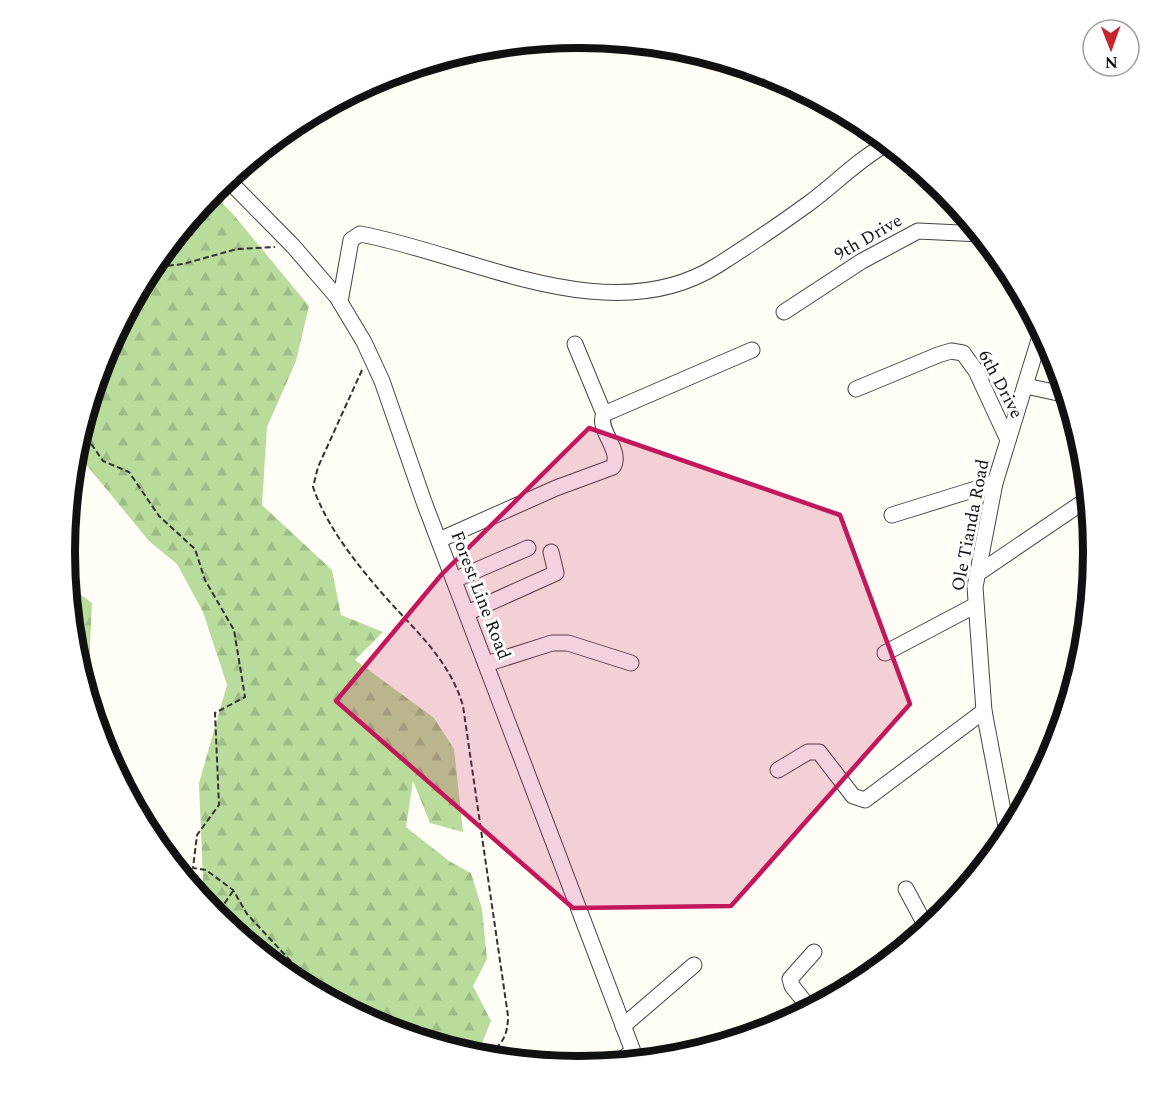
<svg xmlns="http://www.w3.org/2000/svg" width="1159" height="1105" viewBox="0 0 1159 1105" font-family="Spectral,serif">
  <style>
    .forest { fill: url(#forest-firs) }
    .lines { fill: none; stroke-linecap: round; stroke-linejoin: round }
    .minor-casing { stroke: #444; stroke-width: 17 }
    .path { stroke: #333; stroke-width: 2; stroke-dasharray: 6 3; stroke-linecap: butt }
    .minor { stroke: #fff; stroke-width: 15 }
    .marked { fill: #c2185b; fill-opacity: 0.2; stroke: #c2185b; stroke-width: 4.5; stroke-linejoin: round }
    .labels { text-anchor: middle; stroke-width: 6; stroke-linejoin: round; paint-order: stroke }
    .street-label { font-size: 18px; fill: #111; stroke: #fff }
    .rim { fill: none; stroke: #111; stroke-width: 8 }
  </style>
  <defs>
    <pattern id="forest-firs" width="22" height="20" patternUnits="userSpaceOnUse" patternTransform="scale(1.5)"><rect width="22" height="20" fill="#b9dc9c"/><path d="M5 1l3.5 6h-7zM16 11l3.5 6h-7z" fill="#9ebc85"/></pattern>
  </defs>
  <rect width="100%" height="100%" fill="#fffdf5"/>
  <g class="forest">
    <polygon points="212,193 232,213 309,306 296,361 267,427 262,505 332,570 341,615 383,632 355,660 434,718 454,749 463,832 430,823 413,781 406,827 449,861 471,873 482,909 487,959 473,986 491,1021 482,1043 459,1052 382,1028 293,981 215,916 204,903 199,783 227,685 203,612 177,564 149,541 75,451 104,355 151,266"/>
    <polygon points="68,585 92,603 89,667 84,684 74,653"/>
  </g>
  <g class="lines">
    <g class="minor-casing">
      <g id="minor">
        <polyline points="227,179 293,246 337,297 364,342 382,381 424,502 637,1062"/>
        <path d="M340,302l11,-62 9,-6c110,20 250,100 358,31 30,-19 61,-40 90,-61 27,-20 51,-45 80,-61"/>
        <polyline points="784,312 862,261 918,231 981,234"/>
        <polyline points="575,344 604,414"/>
        <polyline points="1026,386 1067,395"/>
        <polyline points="856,389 938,355 951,351 963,353 976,371 1008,440"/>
        <polyline points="892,515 995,483"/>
        <path d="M439,540l117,-52 57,-21c10,-17 -17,-37 -9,-53l148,-64"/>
        <polyline points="977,574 1089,498"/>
        <polyline points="454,580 528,548"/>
        <polyline points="467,613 556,573 551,552"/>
        <polyline points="885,653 974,606"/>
        <polyline points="486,664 552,643 568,643 631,663"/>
        <polyline points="778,770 808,752 819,752 853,796 865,800 984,711"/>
        <polyline points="1008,837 984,711 975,587 995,483 1042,330"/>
        <polyline points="906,889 928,930"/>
        <polyline points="811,1010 792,986 790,979 814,952"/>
        <polyline points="623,1026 694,965"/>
        <polyline points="615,1064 632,1052"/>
      </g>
    </g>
    <g class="path">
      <polyline points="150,268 183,264 237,249 275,247"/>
      <path d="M362,370l-44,97 -5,20c13,38 42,75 68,105 32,37 68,66 82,114l45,310c0,21 -7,31 -26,42"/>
      <polyline points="81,429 103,461 129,472 159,516 195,549 205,580 234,630 245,697 215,713 219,805 197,835 193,868 206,870 233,890 247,914 324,997"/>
      <polyline points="233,891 220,910 238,935"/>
    </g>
    <use href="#minor" class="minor"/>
  </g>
  <path class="marked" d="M589,428l251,87 70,189 -179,202 -158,2 -237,-207 106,-127z"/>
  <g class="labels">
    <g class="street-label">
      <text transform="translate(868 237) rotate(-30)" y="6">9th Drive</text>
      <text transform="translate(1001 384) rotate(62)" y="6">6th Drive</text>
      <text transform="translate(970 525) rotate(-79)" y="6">Ole Tianda Road</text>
      <text transform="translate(481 595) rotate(69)" y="6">Forest Line Road</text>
    </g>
  </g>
  <path d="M0 0H1159V1105H0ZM75 552a504 504 0 1 1 1008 0a504 504 0 1 1-1008 0Z" fill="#fff" fill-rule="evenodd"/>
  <path class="rim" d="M75 552a504 504 0 1 1 1008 0a504 504 0 1 1-1008 0Z"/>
  <g transform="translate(1111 48) rotate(179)"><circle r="28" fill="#ffffff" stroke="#a0a0a0" stroke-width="1.5"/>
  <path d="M0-4.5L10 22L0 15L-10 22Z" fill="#c4262e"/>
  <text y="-9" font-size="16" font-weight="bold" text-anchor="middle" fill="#111111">N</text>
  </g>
</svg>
